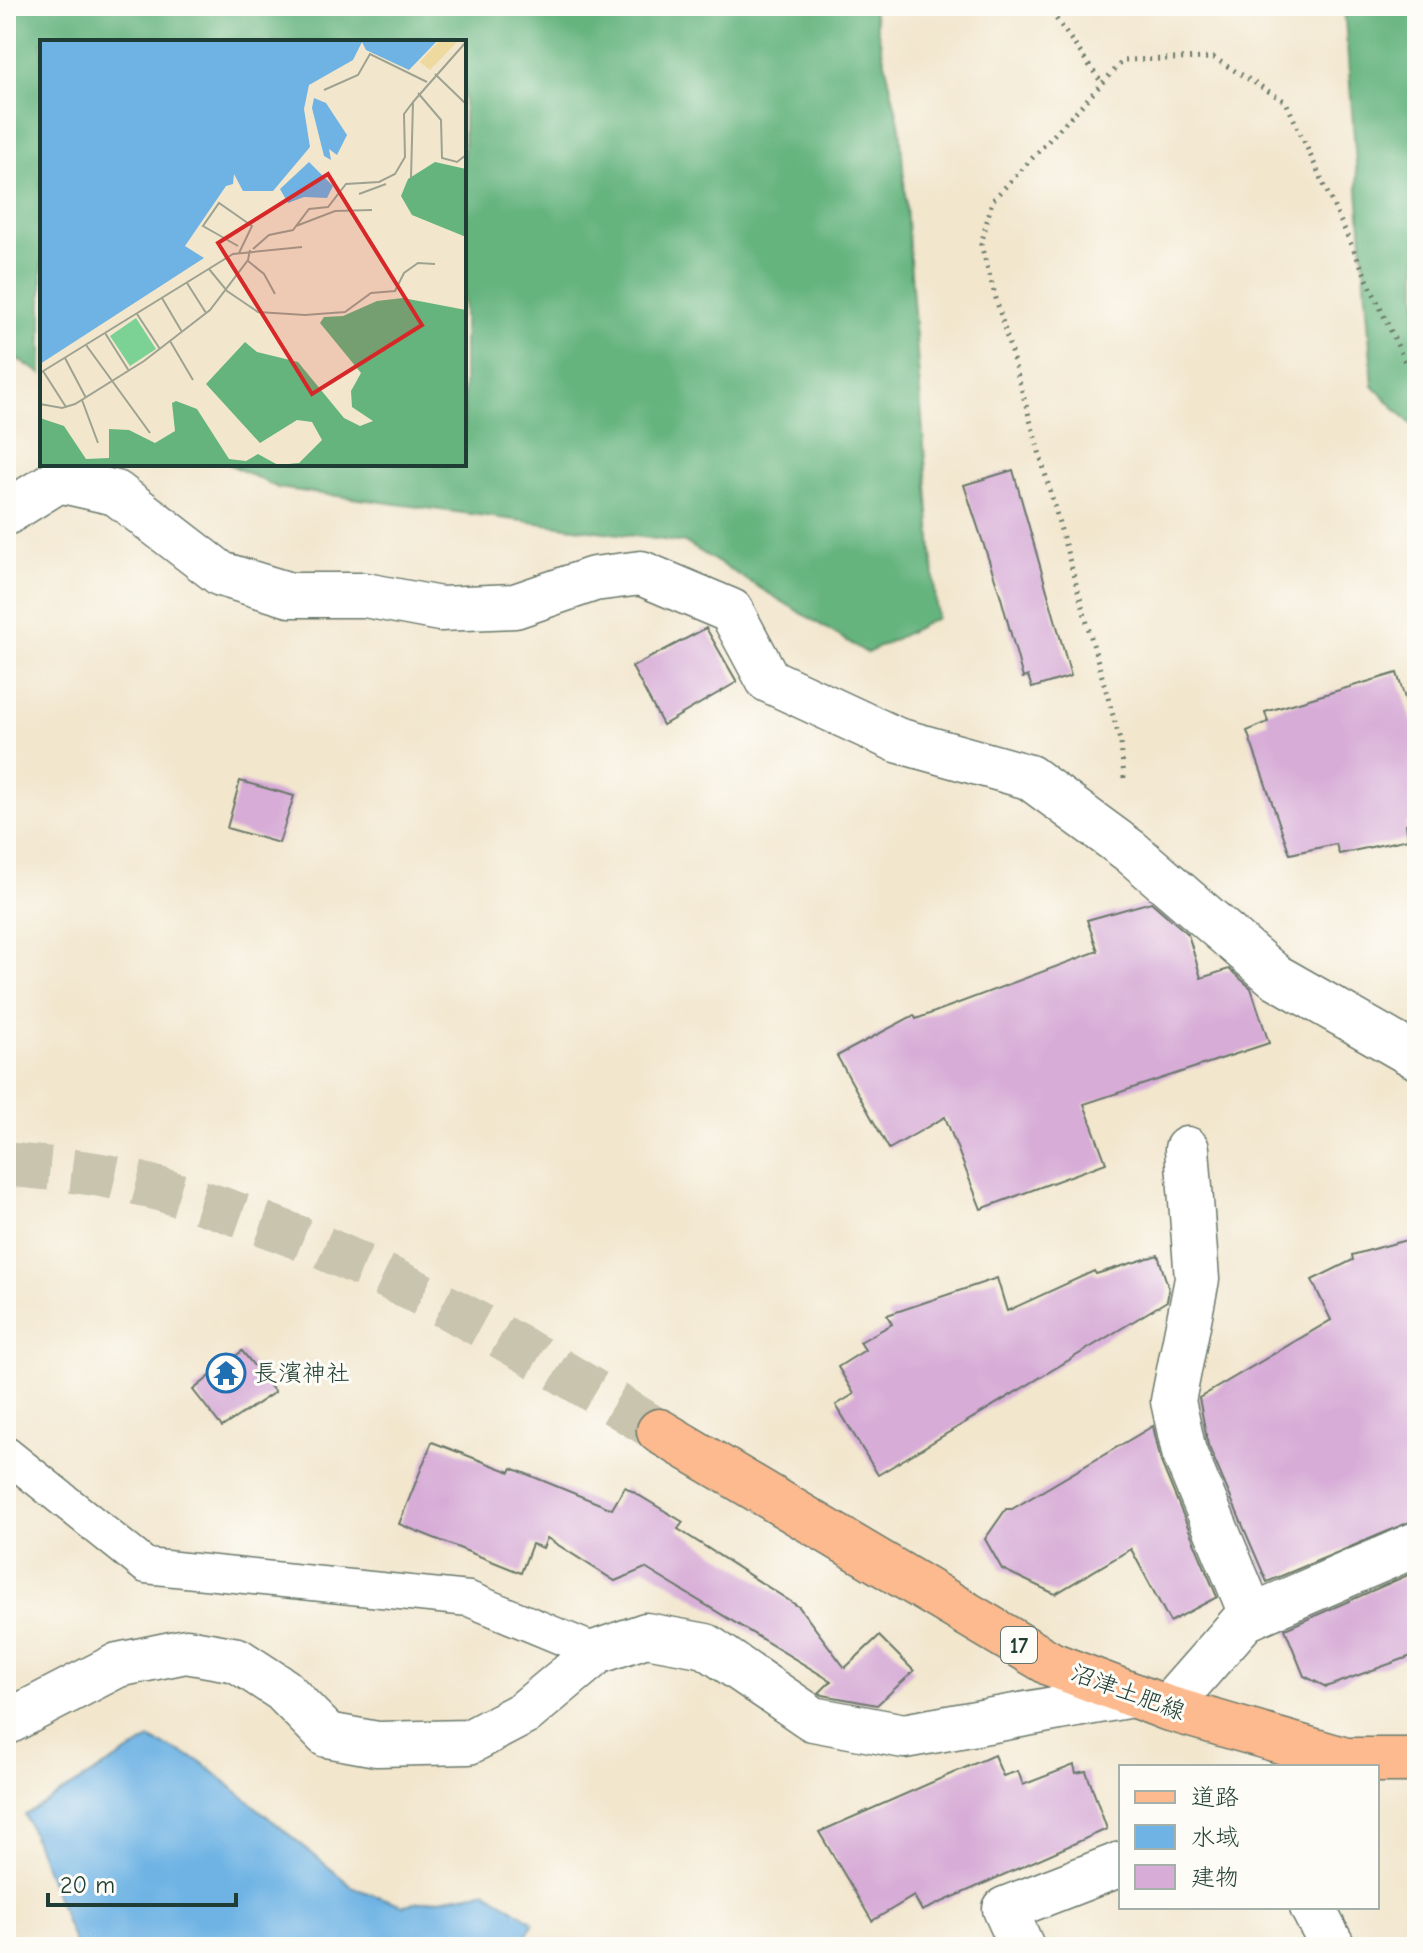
<svg xmlns="http://www.w3.org/2000/svg" width="1423" height="1953" viewBox="0 0 1423 1953" font-family="'Comic Neue','Klee One',sans-serif">
  <style>
    .forest { fill: #65b47e; stroke: #427859; stroke-width: 2 }
    .water { fill: #6eb3e4; stroke: #46788c; stroke-width: 2 }
    .building { fill: #d7acd7 }
    .lines { fill: none; stroke-linecap: round; stroke-linejoin: round }
    .primary-tunnel { stroke: #c8c4ae; stroke-width: 44; stroke-dasharray: 44 22; stroke-linecap: butt }
    .lane-casing { stroke: #69786a; stroke-width: 37 }
    .street-casing { stroke: #69786a; stroke-width: 47 }
    .primary-casing { stroke: #69786a; stroke-width: 47 }
    .path { stroke: #69786a; stroke-width: 5; stroke-dasharray: 2 6; stroke-linecap: butt }
    .lane { stroke: #fff; stroke-width: 34 }
    .street { stroke: #fff; stroke-width: 44 }
    .primary { stroke: #fcba8e; stroke-width: 44 }
    .labels { text-anchor: middle; stroke-width: 6; stroke-linejoin: round; paint-order: stroke }
    .shield { fill: #fdfcf7; stroke: #62766e; stroke-width: 2 }
    .shield-label { font-size: 22px; font-weight: bold; fill: #1f3d34 }
    .poi-label { font-size: 24px; fill: #1f3d34; stroke: #fdfcf7; text-anchor: start }
    .street-label { font-size: 24px; fill: #1f3d34; stroke: #fdfcf7 }
    .inset-road { fill: none; stroke: #9ea290; stroke-width: 2 }
    .view { fill: #d62828; fill-opacity: 0.15; stroke: #d62828; stroke-width: 4 }
    .inset-edge { fill: none; stroke: #1f3d34; stroke-width: 4 }
  </style>
  <rect width="100%" height="100%" fill="#fdfcf7"/>
  <filter id="ink" filterUnits="userSpaceOnUse"><feTurbulence type="fractalNoise" baseFrequency=".0125" numOctaves="2"/><feDisplacementMap in="SourceGraphic" scale="16" xChannelSelector="R" yChannelSelector="G"/><feConvolveMatrix kernelMatrix="1 2 1 2 8 2 1 2 1" color-interpolation-filters="sRGB"/></filter>
  <filter id="wash" filterUnits="userSpaceOnUse"><feTurbulence type="fractalNoise" baseFrequency=".006" numOctaves="4" result="noise"/><feDisplacementMap in="SourceGraphic" scale="32" xChannelSelector="R" yChannelSelector="G"/><feGaussianBlur stdDeviation="1.8" result="paint"/><feColorMatrix in="noise" values="0 0 0 0 0 0 0 0 0 0 0 0 0 0 0 0 0 1.4 0 .05"/><feComposite in="paint" operator="in"/></filter>
  <g filter="url(#wash)">
    <rect width="100%" height="100%" fill="#f2e6cd"/>
    <g class="forest">
      <polygon points="6,6 872,6 900,127 937,618 867,653 686,543 278,488 229,464 464,464 464,42 42,42 42,374 6,352"/>
      <polygon points="1344,6 1417,6 1417,430 1373,386"/>
    </g>
    <polygon class="water" points="150,1739 200,1761 354,1888 403,1905 487,1891 533,1922 522,1947 76,1947 25,1815"/>
    <g id="blocks">
      <g class="building">
        <polygon points="1013,470 1071,676 1032,688 1028,676 1023,678 1000,594 964,485"/>
        <polygon points="706,628 737,682 663,725 632,667"/>
        <polygon points="1397,673 1417,737 1417,821 1406,824 1408,839 1339,854 1336,844 1290,854 1247,731 1268,722 1265,712"/>
        <polygon points="240,781 294,796 279,843 227,828"/>
        <polygon points="1151,902 1188,934 1201,978 1229,969 1251,988 1269,1043 1084,1104 1106,1163 981,1209 945,1117 889,1149 837,1056 914,1015 916,1019 1098,951 1087,920"/>
        <polygon points="1417,1237 1417,1519 1267,1582 1208,1445 1199,1398 1331,1320 1312,1280 1353,1260 1352,1255"/>
        <polygon points="1158,1255 1169,1290 1167,1301 878,1475 836,1405 854,1394 838,1367 865,1350 860,1342 892,1324 887,1315 997,1278 1007,1311 1094,1271 1096,1274"/>
        <polygon points="242,1351 275,1392 222,1427 193,1390"/>
        <polygon points="1153,1426 1161,1462 1217,1597 1170,1622 1131,1549 1055,1594 1002,1569 985,1539 1006,1509 1012,1509"/>
        <polygon points="432,1442 510,1472 512,1468 612,1509 625,1487 683,1522 678,1529 799,1607 845,1668 879,1636 914,1671 877,1705 823,1695 819,1693 831,1681 645,1568 615,1581 547,1538 543,1548 532,1544 521,1573 399,1524"/>
        <polygon points="1417,1571 1417,1654 1326,1687 1304,1676 1285,1629"/>
        <polygon points="994,1755 1003,1776 1018,1771 1023,1785 1074,1765 1076,1773 1086,1771 1107,1829 922,1911 914,1896 872,1921 819,1832"/>
      </g>
    </g>
  </g>
  <g filter="url(#ink)">
    <use href="#blocks" fill-opacity="0" stroke="#69786a" stroke-width="2"/>
    <g class="lines">
      <path class="primary-tunnel" d="M6,1164c38,5 78,6 115,15 199,50 365,144 538,252"/>
      <g class="lane-casing">
        <polyline id="lane" points="6,1454 146,1566 469,1599 597,1652"/>
      </g>
      <g class="street-casing">
        <g id="street">
          <polyline points="6,513 59,480 116,493 221,574 290,595 365,595 440,609 515,606 594,579 641,573 731,611 768,680 897,740 1029,777 1130,851 1275,976 1417,1057"/>
          <polyline points="1187,1149 1197,1279 1173,1401 1184,1452 1252,1616"/>
          <polyline points="1167,1708 1245,1619 1417,1544"/>
          <polyline points="6,1723 118,1665 186,1651 237,1660 283,1690 327,1735 377,1744 469,1742 524,1713 597,1652 646,1635 706,1646 813,1719 904,1736 1132,1695"/>
          <polyline points="1312,1907 1333,1947"/>
          <polyline points="1022,1947 1005,1909 1121,1864"/>
        </g>
      </g>
      <g class="primary-casing">
        <polyline id="primary" points="659,1431 1051,1664 1167,1708 1346,1760 1417,1760"/>
      </g>
      <g class="path">
        <polyline points="1047,6 1102,83"/>
        <polyline points="1124,778 1121,744 981,245 992,201 1124,60 1214,58 1286,102 1405,362 1417,376"/>
      </g>
      <use href="#lane" class="lane"/>
      <use href="#street" class="street"/>
      <use href="#primary" class="primary"/>
    </g>
  </g>
  <defs>
    <g id="temple-ring" transform="scale(2)"><circle r="9.5" fill="#fdfcf7" stroke="#1f6fb2" stroke-width="1.5"/><path d="M0-6L5-2H3V0L6.5 2.5H4V6H1.5V3h-3V6H-4V2.5H-6.5L-3 0V-2H-5Z" fill="#1f6fb2"/></g>
  </defs>
  <g fill-rule="evenodd">
    <use href="#temple-ring" x="226" y="1373"/>
  </g>
  <g class="labels">
    <rect class="shield" x="1001" y="1627" width="36" height="36" rx="6"/>
    <g class="shield-label">
      <text x="1019" y="1653">17</text>
    </g>
    <g class="poi-label">
      <text x="254" y="1381">長濱神社</text>
    </g>
    <g class="street-label">
      <text transform="translate(1128 1692) rotate(20)" y="8">沼津土肥線</text>
    </g>
  </g>
  <g transform="translate(40 40)">
    <rect width="426" height="426" fill="#f2e6cd"/>
    <path d="M96,278l20,31 -26,17 -20,-30z" fill="#7cd295"/>
    <path d="M395,122l31,7v68l-54,-22 -11,-19 7,-17zM363,258l63,12v155h-426v-47l24,8 22,33 23,-1v-29l20,1 26,13 20,-12 -3,-28 4,-2 21,8 32,50 17,2 12,-7 20,11 21,-2 23,-23 -10,-18 -15,-2 -37,23 -54,-59 39,-42 12,10 41,10 46,56 16,8 13,-5 -21,-14 -1,-16 10,-18 -41,-50 4,-6 19,-1 34,-15z" fill="#65b47e"/>
    <path d="M399,1h19l-28,29 -10,-8z" fill="#eeda9e"/>
    <path d="M0,1h397l-28,29 -43,-20 -4,-8 -9,18 -44,25 -5,24 6,38 -37,44h-30l-9,-17 -1,10 -7,2 -41,60 19,12 -164,106zM274,58l12,5 21,32 -10,20 -8,-6 2,11 -7,-4 -12,-48zM269,122l24,24 -6,12 -23,-1 -16,6 -8,-14z" fill="#6eb3e4"/>
    <path class="inset-road" d="M395,34l31,30M284,50l34,-15 12,-21 57,28M378,53l23,27 1,38 15,4 9,-7M371,138l2,-76 53,-60M319,154l27,-10M256,186l39,-15 37,-1M198,206l-35,-20 16,-23 33,23 -13,27M213,209l16,-14 24,-5 16,-21 19,-2 18,-23 33,-2 16,-8 10,-17 -1,-43 9,-12M208,221l16,13 11,20M169,229l18,22 31,21 47,3 40,-3 26,-19 24,-2 9,-18 14,-10 17,1M147,243l19,30M122,258l20,34M97,274l23,35M65,293l24,38M130,301l23,39M46,305l64,88M25,318l21,40M3,331l23,36M0,333l193,-119 69,-7M42,360l16,43M0,364l22,4 13,-4 69,-43 66,-51 38,-50 2,-10"/>
    <path class="view" d="M288,134l94,151 -110,69 -94,-151z"/>
    <rect width="426" height="426" class="inset-edge"/>
  </g>
  <rect width="1423" height="1953" fill="none" stroke="#fdfcf7" stroke-width="32"/>
  <rect x="1119" y="1765" width="260" height="144" fill="#fdfcf7" stroke="#a4b0a9" stroke-width="2"/>
  <rect x="1135" y="1791" width="40" height="12" fill="#fcba8e" stroke="#a4b0a9" stroke-width="2"/>
  <text x="1191" y="1805" font-size="24" fill="#1f3d34">道路</text>
  <rect x="1135" y="1825" width="40" height="24" fill="#6eb3e4" stroke="#a4b0a9" stroke-width="2"/>
  <text x="1191" y="1845" font-size="24" fill="#1f3d34">水域</text>
  <rect x="1135" y="1865" width="40" height="24" fill="#d7acd7" stroke="#a4b0a9" stroke-width="2"/>
  <text x="1191" y="1885" font-size="24" fill="#1f3d34">建物</text>
  <path d="M48 1893v12h188v-12" fill="none" stroke="#1f3d34" stroke-width="4"/>
  <text x="60" y="1893" font-size="24" fill="#1f3d34" stroke="#fdfcf7" stroke-width="6" paint-order="stroke">20 m</text>
</svg>
